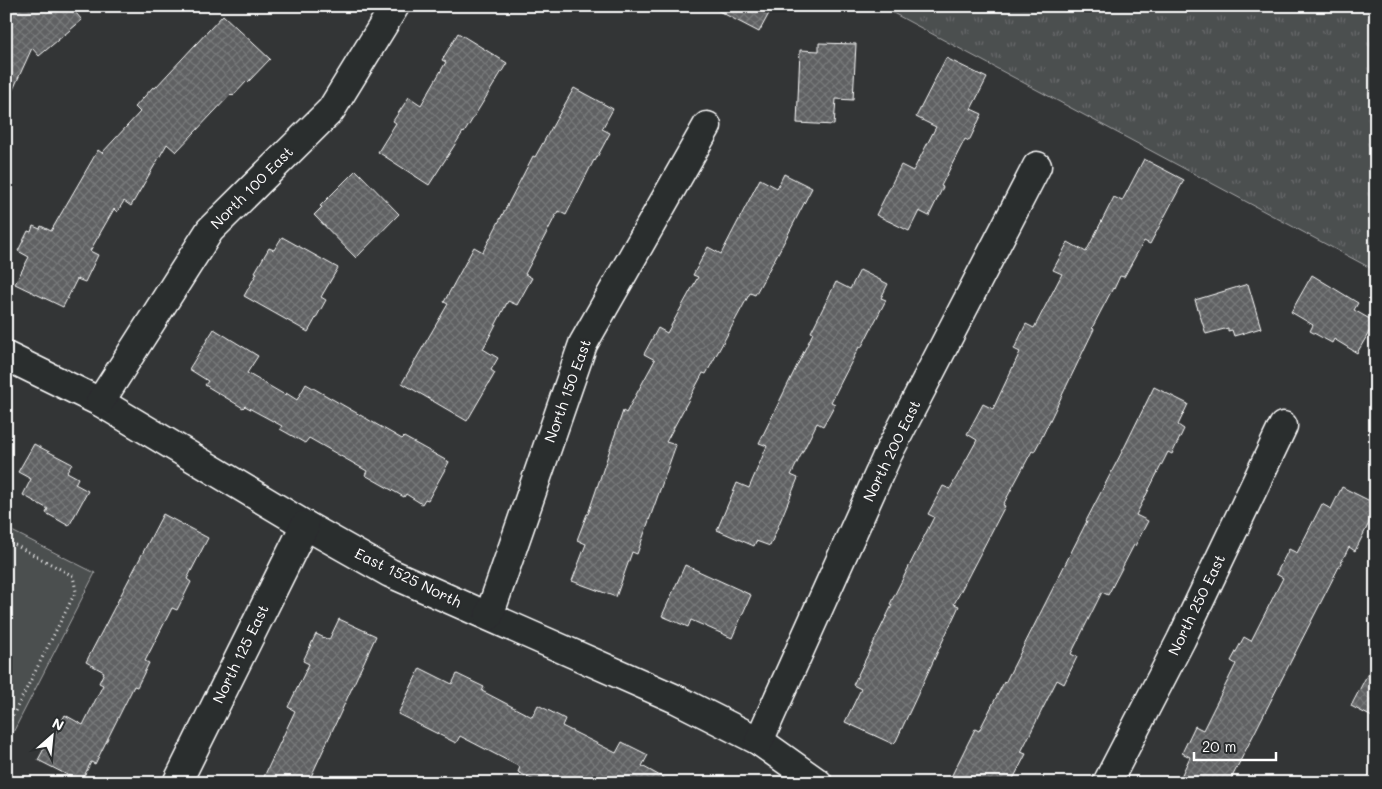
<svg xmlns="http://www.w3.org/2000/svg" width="1382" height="789" viewBox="0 0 1382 789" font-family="Mali,sans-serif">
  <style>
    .grass { fill: url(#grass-tufts); stroke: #a6a7a8 }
    .green { fill: #4c4f50; stroke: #a6a7a8 }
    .building { fill: url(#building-cross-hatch); stroke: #fff }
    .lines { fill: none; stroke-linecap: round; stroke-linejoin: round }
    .minor-casing { stroke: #fff; stroke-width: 31 }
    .path { stroke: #fff; stroke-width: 3; stroke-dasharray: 1 4; stroke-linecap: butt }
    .minor { stroke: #2a2d2e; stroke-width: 28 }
    .labels { text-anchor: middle; stroke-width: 4.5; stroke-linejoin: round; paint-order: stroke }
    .street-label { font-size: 15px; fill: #fff; stroke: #2a2d2e }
  </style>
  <defs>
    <pattern id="grass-tufts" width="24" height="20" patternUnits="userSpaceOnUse" patternTransform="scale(1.25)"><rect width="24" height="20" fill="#4c4f50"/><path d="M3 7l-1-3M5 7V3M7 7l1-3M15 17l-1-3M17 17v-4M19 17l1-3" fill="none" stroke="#67696a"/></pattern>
    <pattern id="building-cross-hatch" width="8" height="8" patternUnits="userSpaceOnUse" patternTransform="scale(1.25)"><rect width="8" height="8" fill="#5f6162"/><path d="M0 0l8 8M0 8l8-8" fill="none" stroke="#77797a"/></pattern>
  </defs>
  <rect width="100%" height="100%" fill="#333536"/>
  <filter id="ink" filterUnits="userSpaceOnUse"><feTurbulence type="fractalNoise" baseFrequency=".02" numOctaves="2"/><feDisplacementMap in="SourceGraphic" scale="10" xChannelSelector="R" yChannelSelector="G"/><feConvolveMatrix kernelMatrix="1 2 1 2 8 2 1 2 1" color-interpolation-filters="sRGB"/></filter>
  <g filter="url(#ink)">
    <polygon class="grass" points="880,6 1376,6 1376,271"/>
    <polygon class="green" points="6,528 95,573 6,746"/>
    <g class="building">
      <polygon points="6,6 70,6 82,20 39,56 32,48 6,105"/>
      <polygon points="709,6 773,6 759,32"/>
      <polygon points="223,15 270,59 248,82 247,81 233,96 231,94 176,152 167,144 131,206 124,201 117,212 114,209 90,251 98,255 85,282 77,279 63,307 15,284 29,257 18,251 28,231 31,232 33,226 40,229 41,226 51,231 98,150 102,153 140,112 135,107 153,87 155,88"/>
      <polygon points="458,33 507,63 464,133 463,132 429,185 378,152 396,123 393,121 409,97 421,105 446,62 442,60"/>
      <polygon points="819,43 856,44 853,100 836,99 834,125 797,123 800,50 819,51"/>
      <polygon points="946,58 987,78 971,109 982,114 969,141 965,139 941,186 943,187 929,216 919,211 909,231 876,215 901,165 913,171 936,127 916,117"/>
      <polygon points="574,88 613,109 602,129 610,133 595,161 594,160 566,215 558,211 525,274 532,278 517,305 508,301 483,349 498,358 491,370 495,373 467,421 402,383 448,304 444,302 474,247 483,252 533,156 535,157"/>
      <polygon points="1144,159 1184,180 1150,244 1144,241 1124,277 1120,276 1114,289 1113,288 1092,328 1094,329 1040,441 1034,452 1032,451 1003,505 1005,506 954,604 959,606 896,741 893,744 845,722 861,689 853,685 892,605 890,604 934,517 928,514 943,486 950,489 977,440 967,434 983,404 993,409 1020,352 1014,349 1026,324 1034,328 1062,274 1053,270 1068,242 1086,252 1114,197 1122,201"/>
      <polygon points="356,170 399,214 356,258 314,215 322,207 320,206"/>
      <polygon points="784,174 812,188 783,244 755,295 750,293 706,374 703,373 666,442 676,445 637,554 632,552 616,597 572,581 586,544 577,540 587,514 588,514 623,411 626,413 655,360 644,354 658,328 667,333 698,277 693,275 708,247 721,254 760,179 777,188"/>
      <polygon points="282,237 338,268 321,297 326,300 308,332 244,296 257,273 255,272 269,248 274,250"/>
      <polygon points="860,270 888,284 881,298 886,300 861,348 859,347 831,402 835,404 823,426 817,423 791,475 798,478 770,546 756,541 754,546 717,530 737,483 749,488 767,446 759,443 813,333 811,332 836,282 850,289"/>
      <polygon points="1312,275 1358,303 1354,310 1375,322 1357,353 1334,339 1332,343 1310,331 1313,325 1291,312"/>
      <polygon points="1248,284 1261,328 1234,336 1232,330 1228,331 1228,328 1206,334 1195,300"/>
      <polygon points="214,329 258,356 247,373 285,395 286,393 297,400 306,384 402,439 404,437 449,462 428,500 425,499 422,504 406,494 404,497 365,475 367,471 309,438 305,443 280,429 282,426 245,406 243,408 205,385 208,381 189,369"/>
      <polygon points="1154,387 1188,404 1178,425 1184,429 1172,454 1168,452 1136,515 1148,521 1135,546 1134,545 1108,595 1102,592 1071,654 1077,657 1064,684 1057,680 1021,752 1026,754 1011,783 948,783 975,729 979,731 1004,682 1005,683 1087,521 1086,521 1125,446"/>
      <polygon points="34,444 72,464 67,472 78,478 75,484 88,491 69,526 46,513 48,509 23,495 31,479 18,472"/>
      <polygon points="1342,487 1376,504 1376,509 1355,551 1349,547 1229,783 1178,783 1190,757 1182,753 1195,726 1203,730 1236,664 1231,661 1244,637 1251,641 1283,578 1276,574 1289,549 1297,553 1322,504 1331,509"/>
      <polygon points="163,514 208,538 187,579 191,582 177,610 172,608 145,661 149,663 137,687 134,686 95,764 91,762 81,782 38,760 55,728 57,730 65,715 83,725 103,685 99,683 104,672 86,662"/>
      <polygon points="685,565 751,595 732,638 691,620 688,627 662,616"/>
      <polygon points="339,619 376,636 308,783 261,783 295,711 288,707 309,664 303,661 316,634 329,640"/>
      <polygon points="1376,658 1376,719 1351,706"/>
      <polygon points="420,668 452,684 457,674 484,687 482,691 532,717 538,705 565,719 562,726 616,753 622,742 648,755 642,766 673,783 539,783 518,772 520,767 460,736 456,743 398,714"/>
    </g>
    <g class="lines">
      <g class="minor-casing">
        <g id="minor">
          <polyline points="6,356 100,402 305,525 390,573 676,699 759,741 818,783"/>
          <polyline points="100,402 210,230 331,110 395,6"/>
          <polyline points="489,616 583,344 707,126"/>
          <polyline points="759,741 888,454 1037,166"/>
          <polyline points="177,783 305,525"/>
          <polyline points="1107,783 1181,640 1283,426"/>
        </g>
      </g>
      <polyline class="path" points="6,540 73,576 76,591 6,729"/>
      <use href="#minor" class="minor"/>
    </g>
  </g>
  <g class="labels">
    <g class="street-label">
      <text transform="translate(252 188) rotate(-45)" y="5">North 100 East</text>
      <text transform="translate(568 391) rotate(-70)" y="5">North 150 East</text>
      <text transform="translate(892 451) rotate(-64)" y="5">North 200 East</text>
      <text transform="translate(408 578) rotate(26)" y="5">East 1525 North</text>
      <text transform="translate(1197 605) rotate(-64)" y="5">North 250 East</text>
      <text transform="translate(241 654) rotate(-64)" y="5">North 125 East</text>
    </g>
  </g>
  <rect width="1382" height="789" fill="none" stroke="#2a2d2e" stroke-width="25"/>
  <rect x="12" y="12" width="1357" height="764" fill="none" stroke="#fff" stroke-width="2" filter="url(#ink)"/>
  <g transform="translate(52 736) rotate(27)" stroke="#2a2d2e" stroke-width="4" paint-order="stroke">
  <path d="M0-4L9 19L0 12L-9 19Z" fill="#ffffff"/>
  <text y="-8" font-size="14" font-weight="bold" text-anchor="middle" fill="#ffffff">N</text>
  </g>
  <path d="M1194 752v8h82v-8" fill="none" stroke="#ffffff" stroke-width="2.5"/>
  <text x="1202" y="752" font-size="15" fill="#ffffff" stroke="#2a2d2e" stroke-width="4" paint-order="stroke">20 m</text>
</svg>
